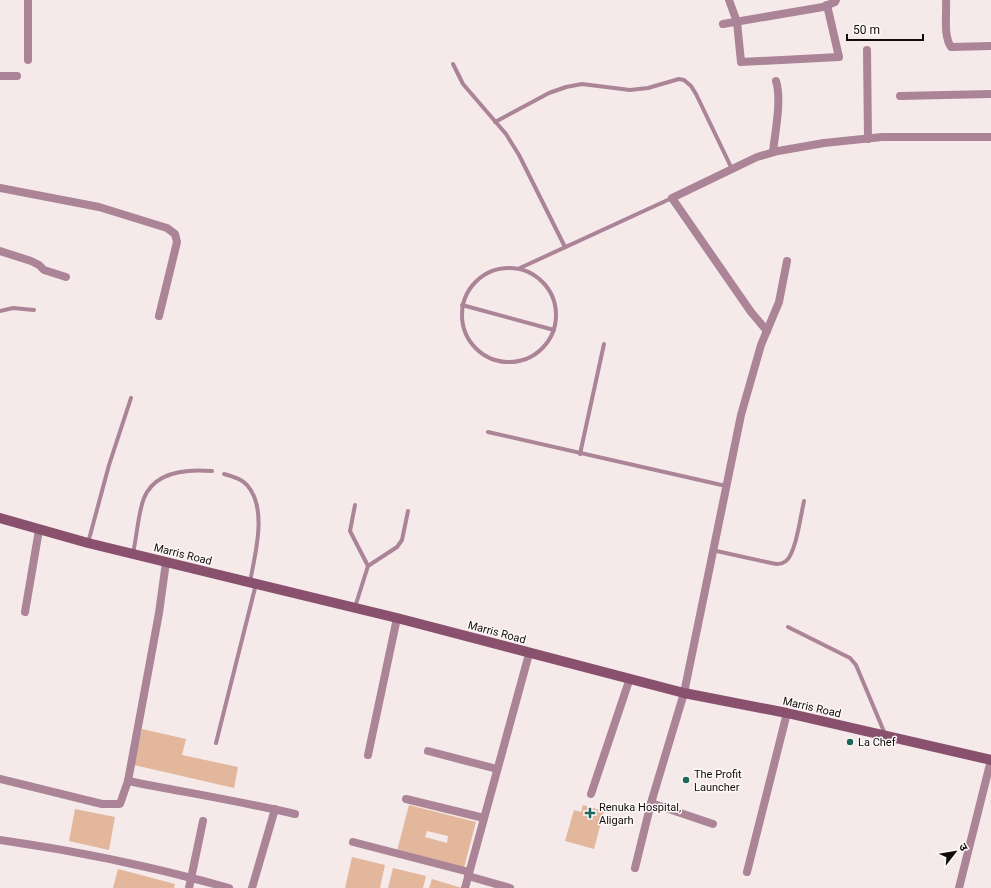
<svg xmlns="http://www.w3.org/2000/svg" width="991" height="888" viewBox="0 0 991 888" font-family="Roboto,'Noto Sans Devanagari',sans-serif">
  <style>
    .building { fill: #e2b79c; fill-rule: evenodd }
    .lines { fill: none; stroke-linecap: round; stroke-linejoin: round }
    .lane { stroke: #ab8497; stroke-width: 4 }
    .street { stroke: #ab8497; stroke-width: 8 }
    .secondary { stroke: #89516e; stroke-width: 10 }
    .poi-dot { fill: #1e675e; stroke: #fff8f8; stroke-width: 1.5 }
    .labels { text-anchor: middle; stroke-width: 3; stroke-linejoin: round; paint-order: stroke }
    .street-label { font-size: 11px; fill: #110d0d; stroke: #fff8f8 }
    .poi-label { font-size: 11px; fill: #110d0d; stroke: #fff8f8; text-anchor: start }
  </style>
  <rect width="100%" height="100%" fill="#f5eae9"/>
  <g class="building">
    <polygon points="142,729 186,739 182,755 238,767 234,788 134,765"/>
    <path d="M409,805l67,17 -12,46 -67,-17zM427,831l21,5 -1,7 -22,-6z"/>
    <polygon points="583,805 604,811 594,849 565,841 574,810 581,812"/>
    <polygon points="75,809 115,817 109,850 69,841"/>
    <polygon points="352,857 385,865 380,888 345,888"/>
    <polygon points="393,868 426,876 423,888 388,888"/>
    <polygon points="118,869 175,884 174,888 113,888"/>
    <polygon points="432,879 462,888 429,888"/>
  </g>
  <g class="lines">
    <g class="lane">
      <polyline points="453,64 463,84 506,134 519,155 565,247"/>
      <polyline points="495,122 549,93 566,87 582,84 630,90 648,88 679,79 684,80 691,86 696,94 732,169"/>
      <circle cx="509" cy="315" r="47"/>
      <polyline points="520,268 672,198"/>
      <polyline points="462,305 554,330"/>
      <polyline points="0,311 13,308 34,310"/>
      <polyline points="488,432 726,486"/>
      <polyline points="580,454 604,344"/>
      <path d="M224,474c8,2 18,5 23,11 21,24 8,69 3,97"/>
      <polyline points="355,505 350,531 368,566"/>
      <polyline points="88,543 109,465 131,398"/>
      <path d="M712,550l59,13c5,1 10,2 15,-2 10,-8 15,-47 18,-60"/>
      <path d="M133,553c4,-17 5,-40 11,-55 11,-27 44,-29 68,-27"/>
      <polyline points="355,607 368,566 397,547 402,540 408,511"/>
      <polyline points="788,627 850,658 856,665 885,734"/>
      <polyline points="216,743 256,584"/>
    </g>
    <g class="street">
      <polyline points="28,0 28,60"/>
      <polyline points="729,0 737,22 741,62 839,57 827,5"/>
      <path d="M946,0c1,14 -3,35 5,47l40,-1"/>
      <polyline points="723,24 823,7 835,2 836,0"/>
      <polyline points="867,50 868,139"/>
      <polyline points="0,76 17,76"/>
      <polyline points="900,96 991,94"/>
      <path d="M773,152c2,-20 9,-52 3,-71"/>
      <polyline points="0,188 99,207 167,228 175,234 177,242 159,316"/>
      <polyline points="0,251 31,261 39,265 44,270 66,277"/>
      <polyline points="767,331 751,312 672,198 757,157 778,151 824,143 882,137 991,137"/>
      <polyline points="25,612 39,530"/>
      <polyline points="428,751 497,769"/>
      <polyline points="368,755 397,618"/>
      <polyline points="0,779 102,804 120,804 128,781 159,613 166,562"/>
      <path d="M128,781c55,11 111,20 167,33"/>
      <polyline points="591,794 630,678"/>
      <polyline points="406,799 484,818"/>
      <polyline points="651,803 713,824"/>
      <path d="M0,840c77,11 154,27 229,48"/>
      <polyline points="353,842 469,872"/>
      <polyline points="635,868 651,803 684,693 741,415 761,345 779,302 787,261"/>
      <polyline points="747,872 787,713"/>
      <polyline points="468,876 510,888"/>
      <polyline points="189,888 203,821"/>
      <polyline points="252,888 275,809"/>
      <polyline points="465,888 529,654"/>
      <polyline points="959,888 991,760"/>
    </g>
    <polyline class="secondary" points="0,518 88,543 397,618 684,693 787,713 991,760"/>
  </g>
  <g class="poi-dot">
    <circle cx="850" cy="742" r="4"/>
    <circle cx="686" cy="780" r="4"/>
    <path d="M588 807h4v4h4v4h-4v4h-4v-4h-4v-4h4z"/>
  </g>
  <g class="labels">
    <g class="street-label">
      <text transform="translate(183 554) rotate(14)" y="4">Marris Road</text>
      <text transform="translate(497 632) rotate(15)" y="4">Marris Road</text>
      <text transform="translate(812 707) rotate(13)" y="4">Marris Road</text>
    </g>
    <g class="poi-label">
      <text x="858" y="746">La Chef</text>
      <text x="694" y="778">The Profit<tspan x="694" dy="13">Launcher</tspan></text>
      <text x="599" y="811">Renuka Hospital,<tspan x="599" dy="13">Aligarh</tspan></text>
    </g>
  </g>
  <g transform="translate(955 852) rotate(59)" stroke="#fff8f8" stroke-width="3" paint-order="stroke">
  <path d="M0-3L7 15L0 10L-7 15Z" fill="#110d0d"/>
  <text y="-6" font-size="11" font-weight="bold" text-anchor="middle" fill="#110d0d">उ</text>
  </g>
  <path d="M847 34v6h76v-6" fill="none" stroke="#110d0d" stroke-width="2"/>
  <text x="853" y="34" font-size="12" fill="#110d0d" stroke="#fff8f8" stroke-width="3" paint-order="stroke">50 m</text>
</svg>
